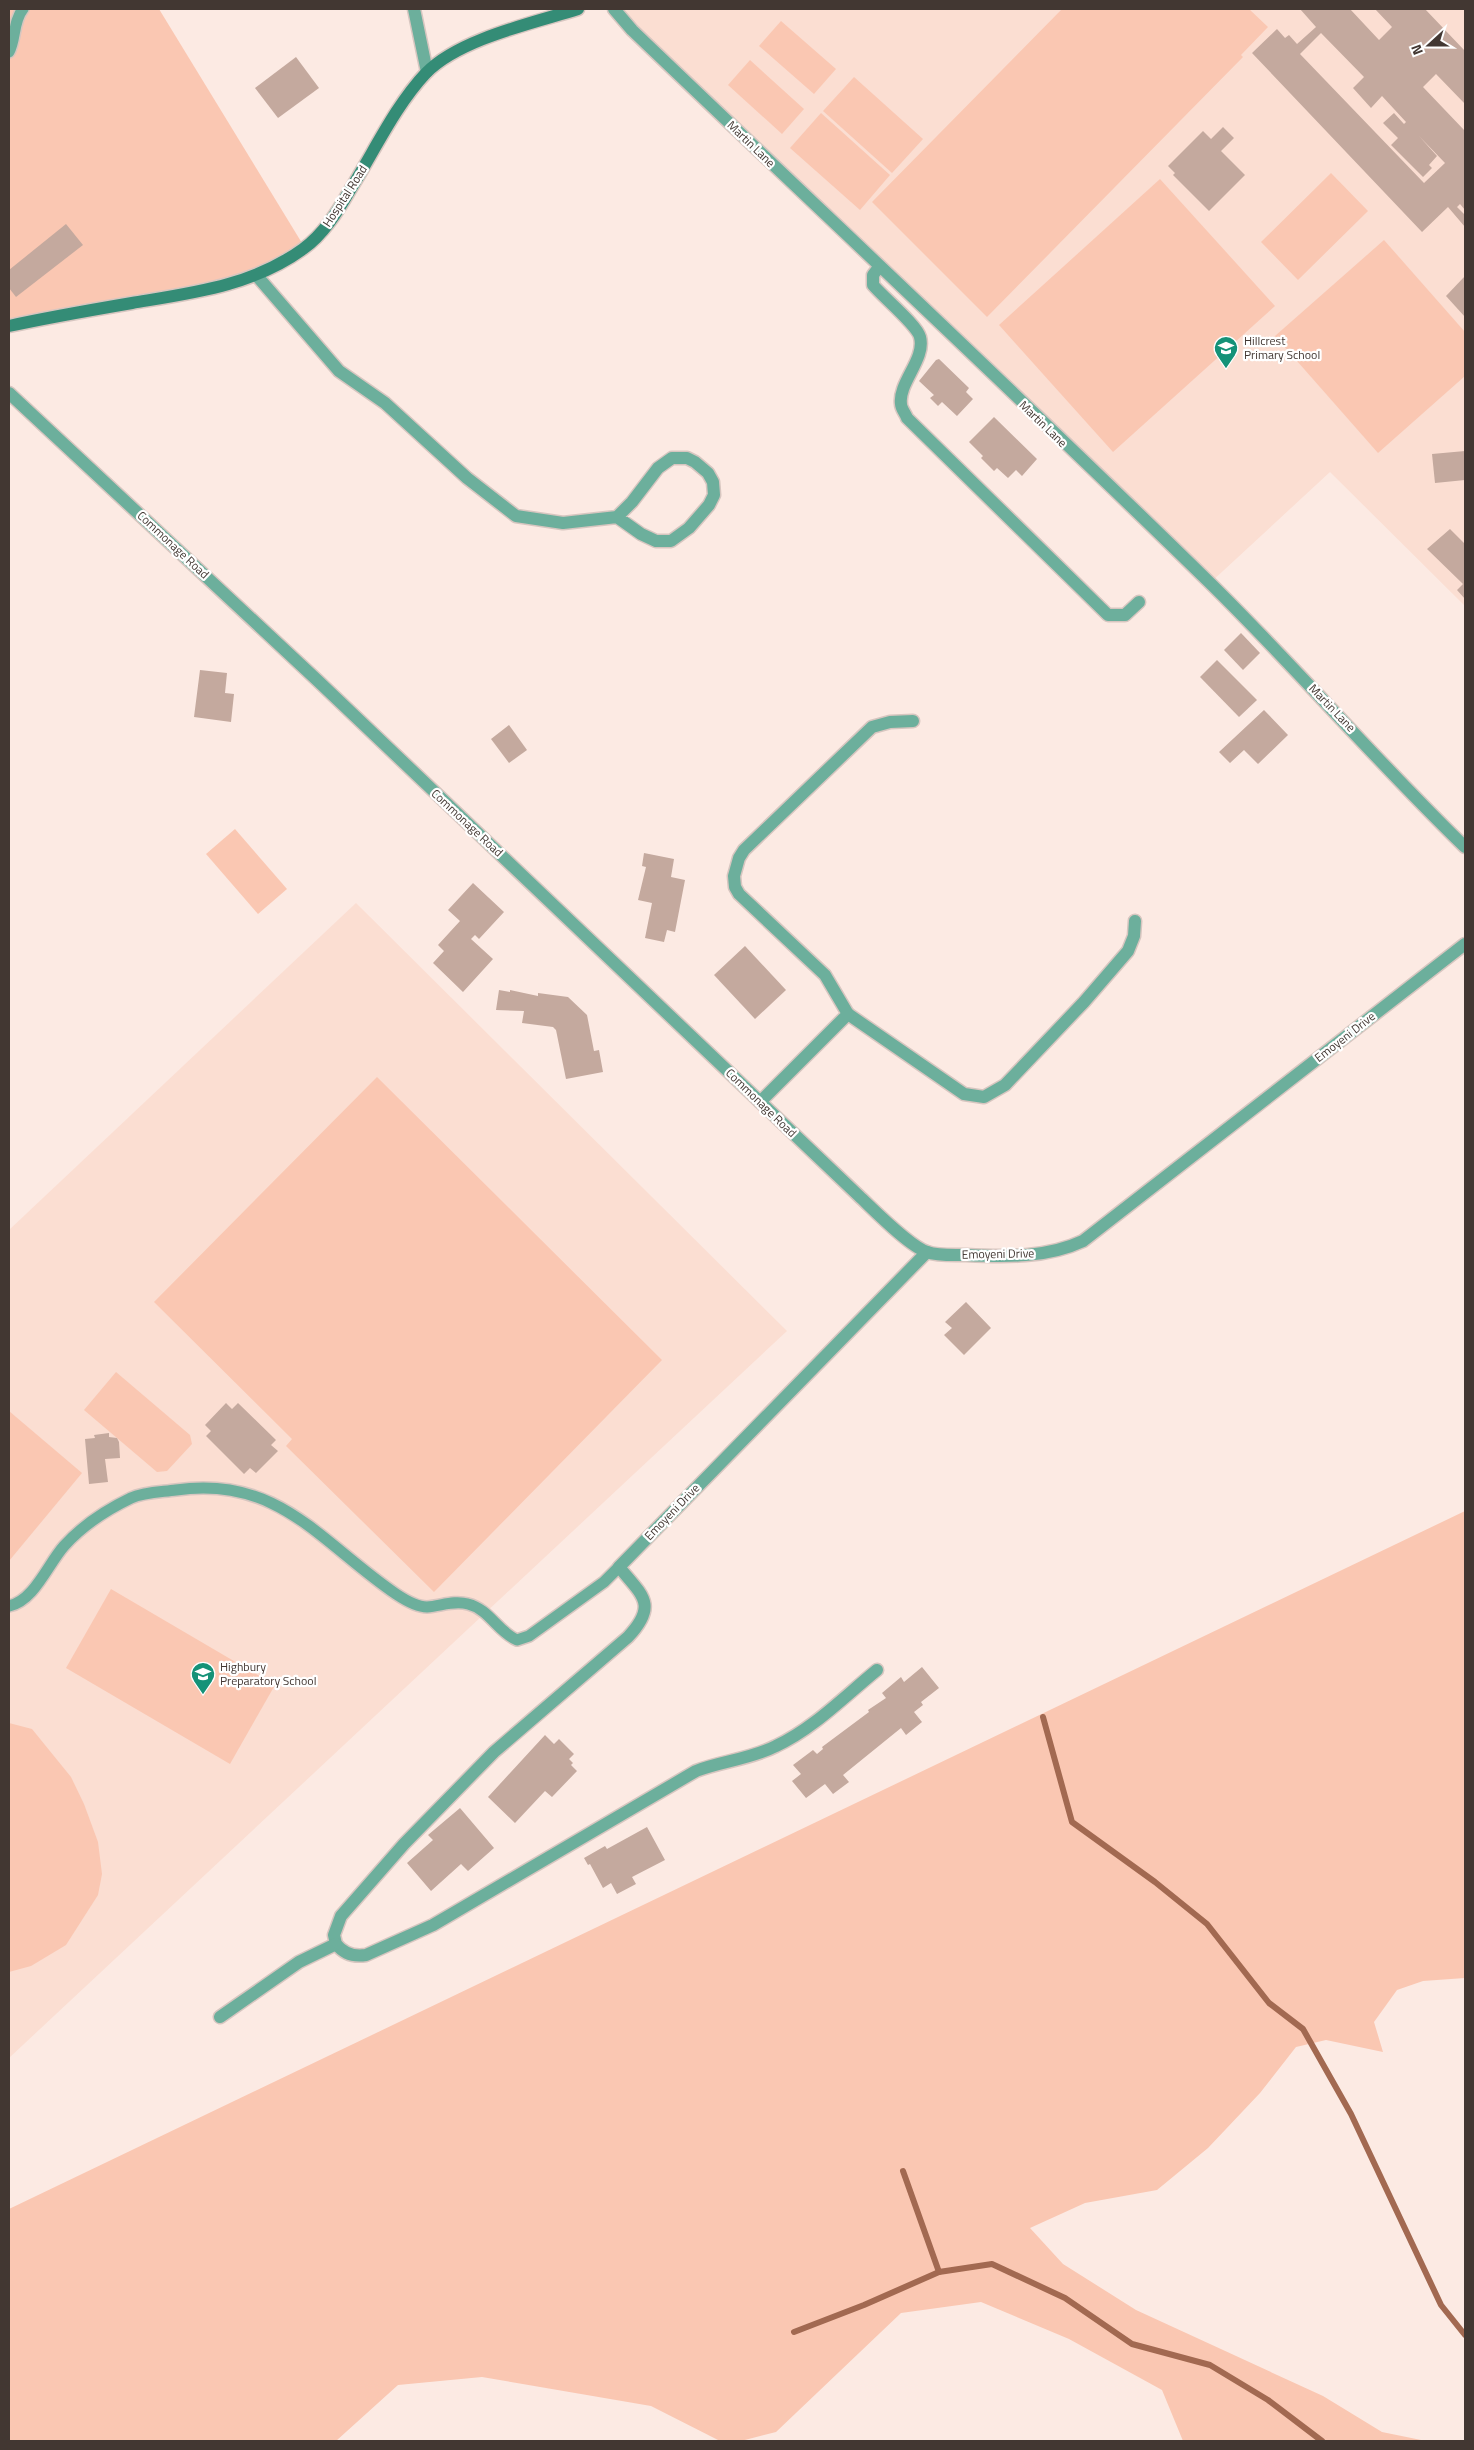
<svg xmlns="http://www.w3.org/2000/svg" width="1474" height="2450" viewBox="0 0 1474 2450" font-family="'Titillium Web',sans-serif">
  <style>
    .built { fill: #fbded2 }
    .green { fill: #fac7b2 }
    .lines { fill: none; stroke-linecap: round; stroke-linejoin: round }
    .stream { stroke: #a26951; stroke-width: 6 }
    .building { fill: #c4a99e; fill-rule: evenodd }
    .lane-casing { stroke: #d7c6c0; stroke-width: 14 }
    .street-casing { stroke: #d7c6c0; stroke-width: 15 }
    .secondary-casing { stroke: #d7c6c0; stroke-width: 15 }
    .lane { stroke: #6caf9c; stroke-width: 11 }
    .street { stroke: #6caf9c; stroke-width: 12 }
    .secondary { stroke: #348c76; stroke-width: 12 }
    .labels { text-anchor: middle; stroke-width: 4.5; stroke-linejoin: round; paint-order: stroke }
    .street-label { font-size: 12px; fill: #423732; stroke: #fff }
    .poi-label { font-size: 12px; fill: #423732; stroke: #fff; text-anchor: start }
  </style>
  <rect width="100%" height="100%" fill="#fceae3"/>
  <g class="built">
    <polygon points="614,9 1465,9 1465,606 1330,472 1210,583"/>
    <polygon points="356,903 787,1331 9,2058 9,1230"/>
  </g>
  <g class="green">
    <polygon points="9,9 159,9 305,248 251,279 9,326"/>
    <polygon points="1062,9 1249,9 1268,27 1241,55 1243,57 987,317 872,202"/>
    <polygon points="781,21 836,69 814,94 759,46"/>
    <polygon points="750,60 804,109 782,134 728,85"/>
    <polygon points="854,77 923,139 892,173 823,111"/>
    <polygon points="821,113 890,175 860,210 790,148"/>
    <polygon points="1331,173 1368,211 1298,280 1261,242"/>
    <polygon points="1160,179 1275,306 1113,452 999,325"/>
    <polygon points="1384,240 1465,332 1465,376 1378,453 1275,336"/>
    <polygon points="235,829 287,889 258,914 206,854"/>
    <polygon points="377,1077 662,1360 434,1592 286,1446 292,1439 154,1302"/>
    <polygon points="116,1372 190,1435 192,1444 167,1471 157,1472 84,1410"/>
    <polygon points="9,1411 82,1473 9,1561"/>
    <polygon points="1465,1511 1465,1978 1423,1981 1397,1990 1374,2022 1383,2052 1326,2040 1296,2047 1260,2093 1208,2148 1157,2190 1085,2203 1030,2228 1063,2264 1136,2310 1323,2396 1382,2432 1426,2441 1183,2441 1162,2390 1069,2339 981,2302 901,2313 776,2432 741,2441 720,2441 651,2406 482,2377 398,2385 336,2441 9,2441 9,2209"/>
    <polygon points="111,1589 275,1685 230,1764 66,1668"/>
    <polygon points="9,1723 32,1729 71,1777 84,1804 98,1842 102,1874 98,1895 66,1945 31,1966 9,1972"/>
  </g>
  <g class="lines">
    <g class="stream">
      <polyline points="1043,1717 1072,1822 1155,1882 1207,1924 1269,2003 1303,2029 1351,2114 1441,2305 1465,2335"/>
      <polyline points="903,2171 939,2272"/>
      <polyline points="794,2332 864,2305 939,2272 992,2264 1065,2298 1132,2344 1210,2365 1268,2400 1322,2441"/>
    </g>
  </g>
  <g class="building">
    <path d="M1300,9h50l29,31 13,-13 -17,-18h50l40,42v53l-29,-30 -13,13 42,44v79l-5,-6 -3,3 8,8v12l-17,-20 -26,25 -170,-179 25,-24 8,9 4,-3 8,9 19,-17zM1321,33l43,44 -11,11 18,20 11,-12 24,26 -2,2 -10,-11 -11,10 15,15 -7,7 32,32 9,-9 -3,-3 8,-9 -18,-20 26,27 -21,20 -124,-129z"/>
    <polygon points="296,57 319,88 278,118 255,88"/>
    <polygon points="1223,127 1234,138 1221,151 1245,175 1209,211 1173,175 1175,173 1168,166 1203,131 1211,139"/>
    <polygon points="66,224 83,245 16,297 9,288 9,270"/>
    <polygon points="1465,276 1465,317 1446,296"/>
    <polygon points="939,359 969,388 966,392 973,399 957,416 942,402 938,406 930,398 934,395 919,381 936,360"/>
    <polygon points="994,417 1037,459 1022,476 1016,470 1008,478 997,468 994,471 981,458 983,456 969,442"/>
    <polygon points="1465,451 1465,480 1435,483 1432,454"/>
    <polygon points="1450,529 1465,544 1465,599 1457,590 1463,584 1427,549"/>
    <polygon points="1241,633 1260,653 1243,670 1224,650"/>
    <polygon points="1217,660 1257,700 1239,717 1200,677"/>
    <polygon points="200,670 227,673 225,693 234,694 231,722 194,717"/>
    <polygon points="1264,710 1288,735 1258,764 1244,750 1230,763 1219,752"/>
    <polygon points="509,725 527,750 509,763 491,739"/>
    <polygon points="644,853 674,859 671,877 685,880 675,932 667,930 664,942 645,938 652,903 638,900 646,867 642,866"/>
    <polygon points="473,883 504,912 479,939 475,935 471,939 493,959 463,992 433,963 444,951 438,945 460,921 448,910"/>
    <polygon points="745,946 786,990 755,1019 714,975"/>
    <polygon points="499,990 510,992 510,990 538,996 538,993 568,997 587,1015 594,1051 599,1050 603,1072 566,1079 556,1030 553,1027 522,1023 524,1011 496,1010"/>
    <polygon points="966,1302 991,1328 964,1355 944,1335 952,1328 945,1322"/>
    <polygon points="226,1403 232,1409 238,1403 276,1440 271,1445 278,1451 256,1473 250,1468 244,1474 206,1436 211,1431 205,1425"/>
    <polygon points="109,1433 109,1437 117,1438 119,1442 120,1458 105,1459 108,1482 89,1484 85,1439 95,1438 94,1435"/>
    <polygon points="922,1667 939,1688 921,1702 923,1705 914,1712 922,1722 906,1735 901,1728 843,1775 849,1782 833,1794 825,1784 806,1798 792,1781 801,1774 793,1765 813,1750 817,1754 823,1749 822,1747 869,1712 868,1710 886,1698 882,1693 901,1677 904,1682"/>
    <polygon points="545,1735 554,1744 559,1739 574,1754 569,1759 573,1763 571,1765 577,1771 552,1797 545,1791 515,1823 488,1797"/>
    <polygon points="460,1808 494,1848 468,1871 461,1864 431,1891 407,1863 433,1840 428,1835"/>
    <polygon points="647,1827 665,1860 632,1877 636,1884 617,1894 611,1883 603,1888 590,1864 588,1865 584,1858 605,1846 607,1849"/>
  </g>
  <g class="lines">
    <g class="lane-casing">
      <g id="lane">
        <path d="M9,52c7,-13 4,-31 14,-43"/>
        <path d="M9,1606c25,-5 39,-42 55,-60 18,-20 42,-36 67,-48 13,-6 31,-6 45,-8 103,-15 145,53 220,104 9,6 21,13 31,13 14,-1 27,-7 41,-3 21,5 30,28 49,36l12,-4 75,-54 15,-15"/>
      </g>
    </g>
    <g class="street-casing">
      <g id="street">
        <polyline points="414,9 427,72"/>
        <path d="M614,9l18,21c192,184 386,365 576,551 88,86 168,180 257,266"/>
        <path d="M879,267l-6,8v10c10,12 44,40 47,52 6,22 -22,46 -19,67 0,5 5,10 6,14l201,197h17l14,-13"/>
        <polyline points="257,276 339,371 385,403 467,478 516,516 563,523 617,517 632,502 658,468 672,458 687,458 695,462 708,473 713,482 714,495 709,505 689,528 671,541 656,541 641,534 617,517"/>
        <path d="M9,393l308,287 542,516c15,14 50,50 68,56 11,4 27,3 39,3 39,2 81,3 117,-14l382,-297"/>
        <polyline points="848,1014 964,1094 984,1097 1005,1085 1084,1002 1128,951 1134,936 1135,921"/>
        <polyline points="760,1102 848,1014 825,975 739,894 735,887 734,876 739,858 744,850 872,727 890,722 913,721"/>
        <path d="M877,1670c-32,26 -64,59 -101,76 -25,13 -54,15 -80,25l-263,154 -67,30c-12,2 -22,-1 -30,-11l-2,-9 7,-19 63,-72 90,-92 134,-115c30,-32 15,-41 -9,-70l308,-315"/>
        <polyline points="220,2017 299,1962 336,1944"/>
      </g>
    </g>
    <g class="secondary-casing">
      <path id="secondary" d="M9,326c41,-9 82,-16 123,-23 60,-10 120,-17 171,-54 20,-14 35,-38 47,-59 24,-38 45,-84 76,-117 33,-34 107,-50 152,-64"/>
    </g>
    <use href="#lane" class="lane"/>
    <use href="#street" class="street"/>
    <use href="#secondary" class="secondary"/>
  </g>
  <defs>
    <g id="school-pin" transform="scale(1.25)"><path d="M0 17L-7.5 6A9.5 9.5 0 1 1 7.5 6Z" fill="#159278" stroke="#fff"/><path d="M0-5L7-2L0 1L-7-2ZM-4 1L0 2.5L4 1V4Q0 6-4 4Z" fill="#fff"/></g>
  </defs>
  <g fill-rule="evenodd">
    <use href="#school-pin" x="1226" y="348"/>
    <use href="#school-pin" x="203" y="1674"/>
  </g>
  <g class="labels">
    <g class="street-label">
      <text transform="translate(751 144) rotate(44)" y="4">Martin Lane</text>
      <text transform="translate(345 196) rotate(-57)" y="4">Hospital Road</text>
      <text transform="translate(1043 424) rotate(44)" y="4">Martin Lane</text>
      <text transform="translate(173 545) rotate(43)" y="4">Commonage Road</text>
      <text transform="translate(1332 708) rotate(46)" y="4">Martin Lane</text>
      <text transform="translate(467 823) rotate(43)" y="4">Commonage Road</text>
      <text transform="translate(1345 1037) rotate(-38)" y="4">Emoyeni Drive</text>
      <text transform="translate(761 1103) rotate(44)" y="4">Commonage Road</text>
      <text transform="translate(998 1254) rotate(-1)" y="4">Emoyeni Drive</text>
      <text transform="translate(672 1512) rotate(-46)" y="4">Emoyeni Drive</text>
    </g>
    <g class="poi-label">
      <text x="1244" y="345">Hillcrest<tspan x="1244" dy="14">Primary School</tspan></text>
      <text x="220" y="1671">Highbury<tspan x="220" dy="14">Preparatory School</tspan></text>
    </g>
  </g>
  <rect width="1474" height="2450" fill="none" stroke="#423732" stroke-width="20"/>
  <g transform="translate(1429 45) rotate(249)" stroke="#ffffff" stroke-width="4" paint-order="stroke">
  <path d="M0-4L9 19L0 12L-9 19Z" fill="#423732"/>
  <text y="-8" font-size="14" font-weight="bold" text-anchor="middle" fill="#423732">N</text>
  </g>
</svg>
